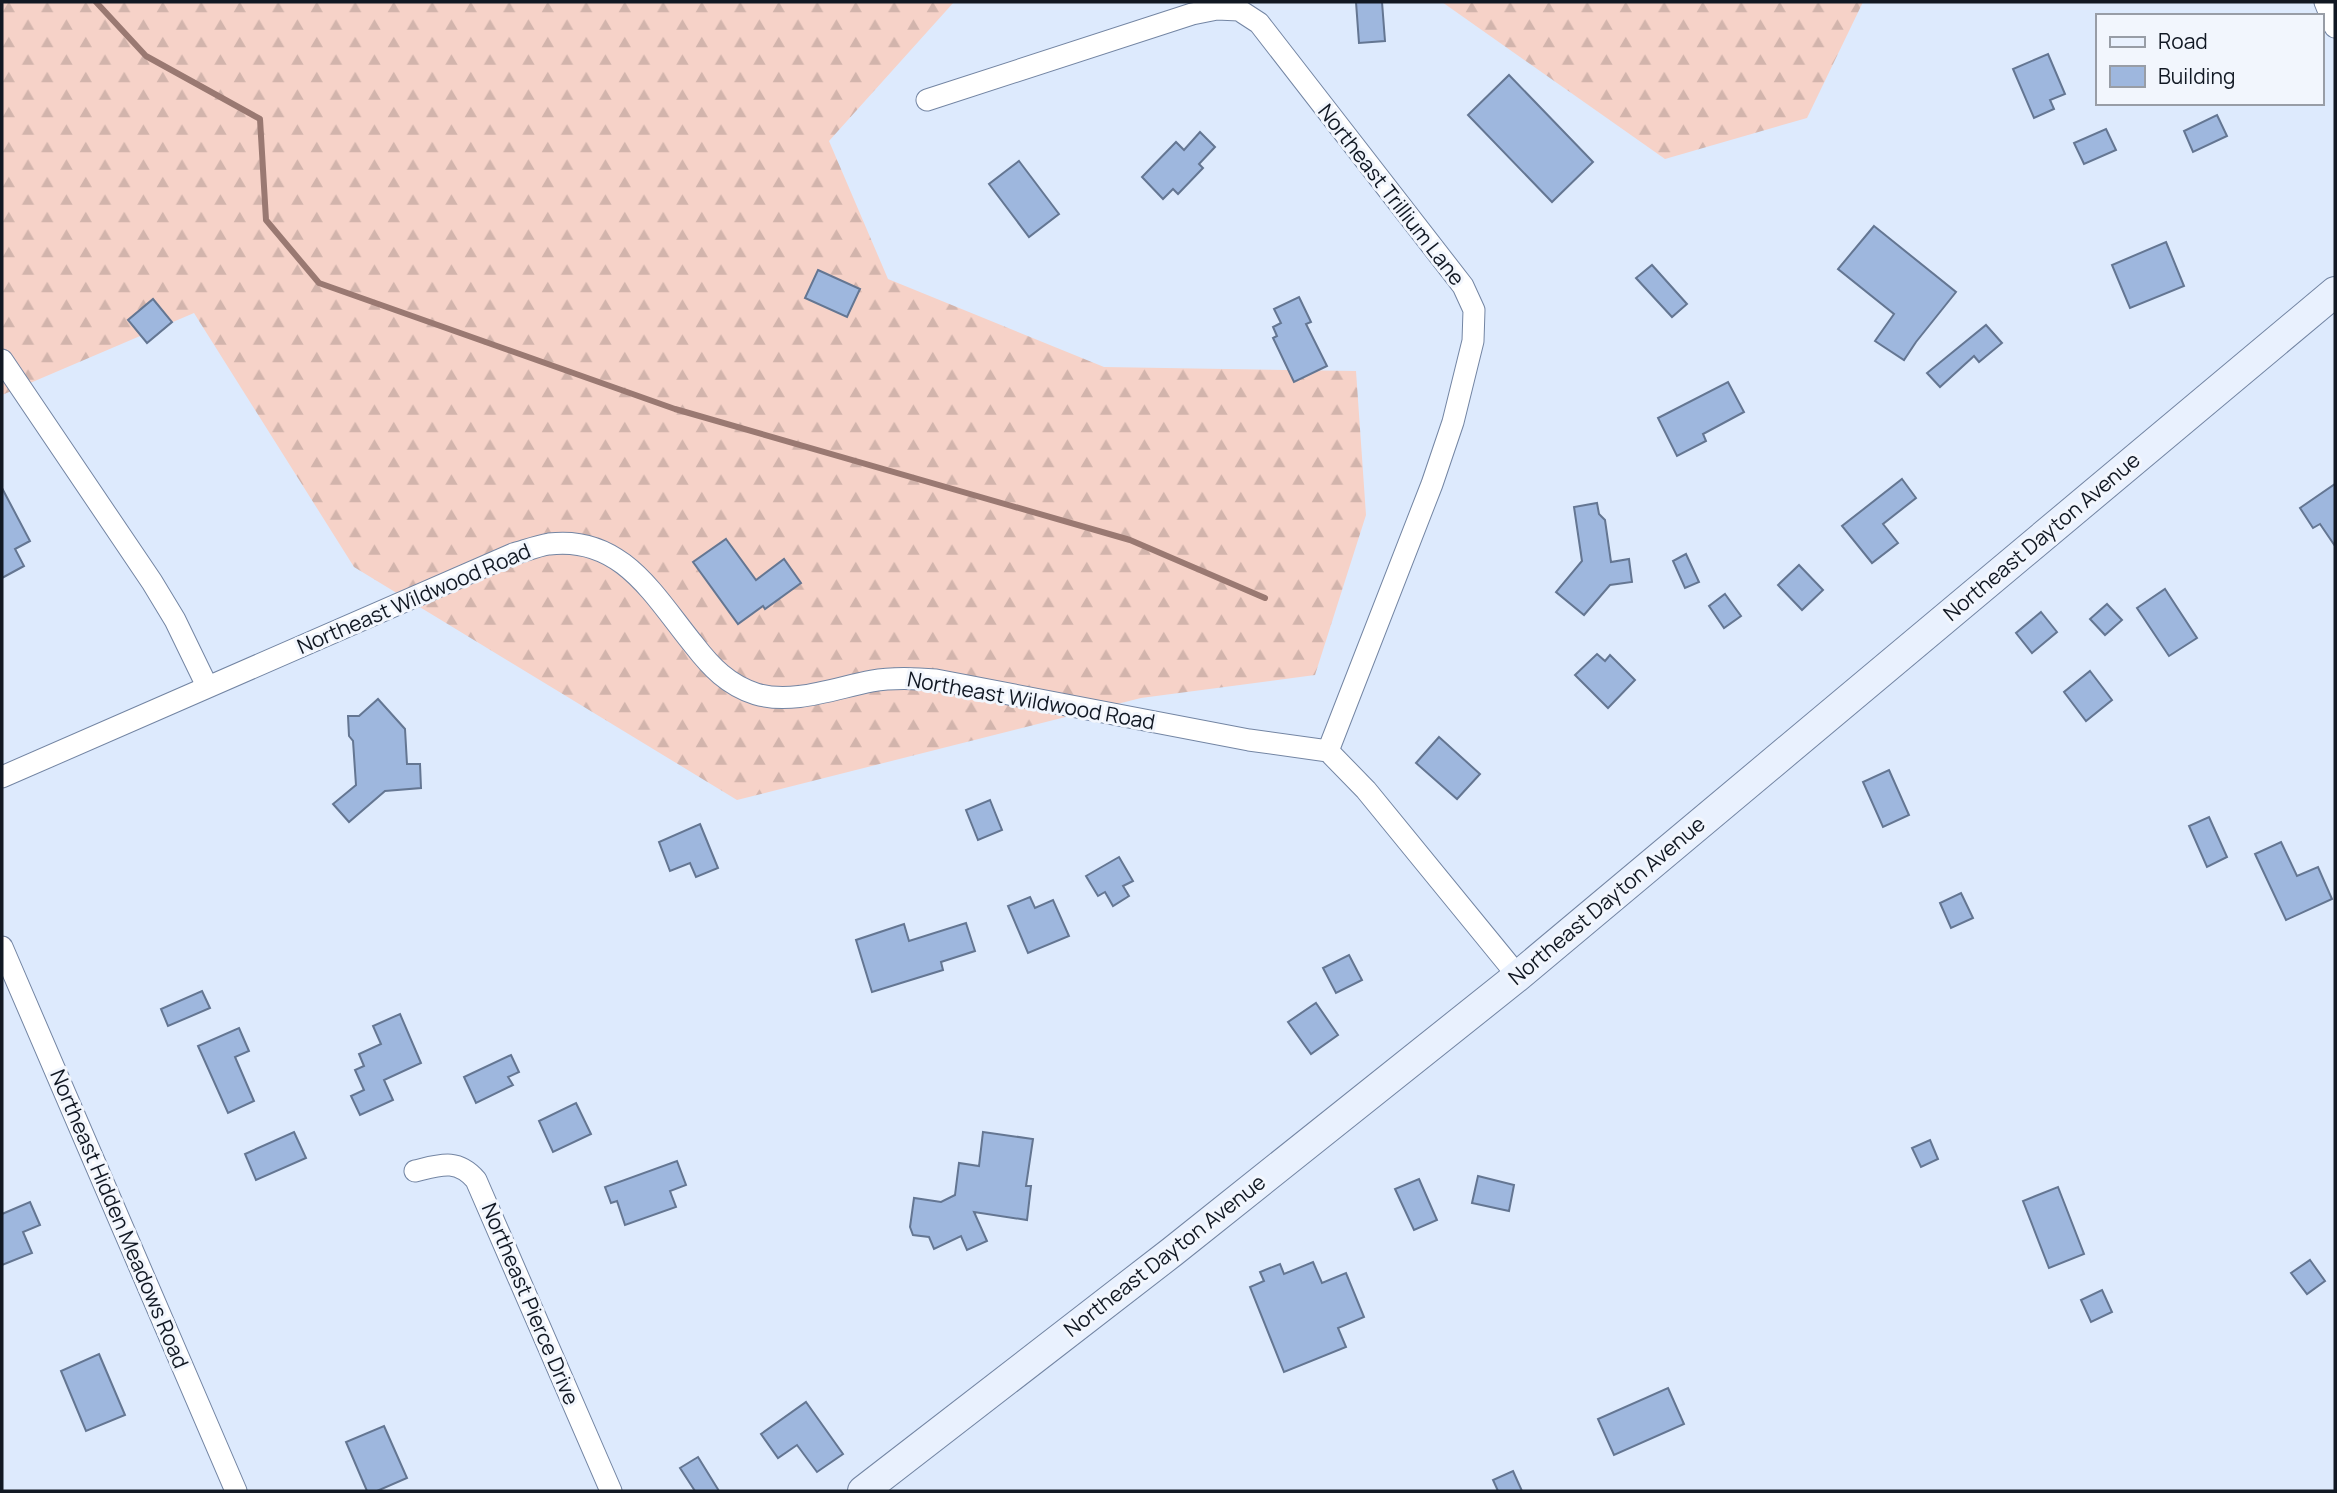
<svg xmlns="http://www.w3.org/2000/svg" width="2337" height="1493" viewBox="0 0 2337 1493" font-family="Manrope,sans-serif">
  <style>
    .forest { fill: url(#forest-firs) }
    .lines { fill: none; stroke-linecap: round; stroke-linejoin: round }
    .stream { stroke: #9a7972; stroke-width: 6 }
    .building { fill: #9eb7de; stroke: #647692; stroke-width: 2 }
    .street-casing { stroke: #7385a3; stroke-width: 23 }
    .secondary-casing { stroke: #7385a3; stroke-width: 32 }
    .street { stroke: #fff; stroke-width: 21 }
    .secondary { stroke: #e9f1fe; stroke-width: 30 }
    .labels { text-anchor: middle; stroke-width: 6; stroke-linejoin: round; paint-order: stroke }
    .street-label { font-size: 21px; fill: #111823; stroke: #f2f6fd }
  </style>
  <defs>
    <pattern id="forest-firs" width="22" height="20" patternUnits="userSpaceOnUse" patternTransform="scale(1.75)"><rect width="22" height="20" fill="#f6d2c8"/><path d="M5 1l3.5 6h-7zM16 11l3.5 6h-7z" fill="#d2b4ac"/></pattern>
  </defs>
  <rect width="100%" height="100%" fill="#ddeafd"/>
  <g class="forest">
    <polygon points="2,2 954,2 829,141 888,279 1104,367 1356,371 1366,515 1315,675 1141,698 737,800 354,567 194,313 2,395"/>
    <polygon points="1442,2 1863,2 1807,118 1665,159"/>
  </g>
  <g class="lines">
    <polyline class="stream" points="96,2 146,56 260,119 266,220 319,283 675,409 1130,540 1265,598"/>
  </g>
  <g class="building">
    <polygon points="1356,2 1382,2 1385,41 1359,43"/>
    <polygon points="2048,54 2065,94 2050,100 2054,109 2034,118 2013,69"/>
    <polygon points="1509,75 1593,162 1552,202 1468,115"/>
    <polygon points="2217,115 2227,136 2193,152 2184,131"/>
    <polygon points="2106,129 2116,150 2084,164 2074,143"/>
    <polygon points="1200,132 1215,147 1199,164 1203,168 1178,194 1173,189 1163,199 1142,177 1176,142 1184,150"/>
    <polygon points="1019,161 1059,214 1029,237 989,184"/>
    <polygon points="1874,226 1956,292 1916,342 1904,360 1875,341 1894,314 1838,269"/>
    <polygon points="2166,242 2184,286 2130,308 2112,265"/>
    <polygon points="1652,265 1687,304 1672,317 1636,278"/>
    <polygon points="818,270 860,289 847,317 805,298"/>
    <polygon points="1299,297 1311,322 1306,324 1327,366 1294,382 1273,338 1277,336 1273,327 1281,323 1274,309"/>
    <polygon points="153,299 172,322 147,343 128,320"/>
    <polygon points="1986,325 2002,343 1979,362 1974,356 1940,387 1927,373"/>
    <polygon points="1728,382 1744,412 1703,434 1706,441 1677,456 1658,418"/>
    <polygon points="1902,479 1916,498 1883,524 1898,543 1872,563 1842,526"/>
    <polygon points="2335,484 2335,546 2320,524 2313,528 2300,508"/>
    <polygon points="2,488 30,541 15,549 24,566 2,578"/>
    <polygon points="1597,503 1599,514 1605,520 1611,562 1629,559 1632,582 1610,585 1584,615 1556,592 1582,561 1574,507"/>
    <polygon points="726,539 756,580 784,559 801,583 765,609 763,606 738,624 693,562"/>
    <polygon points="1686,554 1699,582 1685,588 1673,561"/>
    <polygon points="1799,565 1823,590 1802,610 1778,585"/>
    <polygon points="2165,589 2197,638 2169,656 2137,608"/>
    <polygon points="1725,594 1741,616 1724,628 1709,606"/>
    <polygon points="2107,604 2122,620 2105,635 2090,619"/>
    <polygon points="2041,612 2057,632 2032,653 2016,633"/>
    <polygon points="1597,654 1605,661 1610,655 1635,680 1608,708 1575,675"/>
    <polygon points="2090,671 2112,700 2086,721 2064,692"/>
    <polygon points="378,699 405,729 407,764 420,764 421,788 385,791 349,822 333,804 356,785 353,741 349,736 348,716 359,716"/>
    <polygon points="1439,737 1480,774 1457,799 1416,763"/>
    <polygon points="1889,770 1909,815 1883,827 1863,782"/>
    <polygon points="990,800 1002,830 978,840 966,810"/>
    <polygon points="2209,817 2227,857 2207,867 2189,826"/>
    <polygon points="700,824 718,868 696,877 690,863 670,871 659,842"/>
    <polygon points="2281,842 2297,876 2318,867 2332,899 2286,920 2255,854"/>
    <polygon points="1119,857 1133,881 1123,886 1129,896 1113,906 1105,892 1098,896 1086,876"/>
    <polygon points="1961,893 1973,918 1951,928 1940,903"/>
    <polygon points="1030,897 1035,908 1053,900 1069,936 1028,953 1008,906"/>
    <polygon points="966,923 975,951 941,962 943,970 872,992 856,940 904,924 909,941"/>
    <polygon points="1349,955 1362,980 1336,993 1323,968"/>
    <polygon points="202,991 210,1008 168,1026 161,1009"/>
    <polygon points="1316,1003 1338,1035 1311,1054 1288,1022"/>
    <polygon points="400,1014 421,1063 384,1080 393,1100 360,1115 351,1096 364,1090 355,1070 364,1066 359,1054 381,1044 373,1026"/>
    <polygon points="239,1028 249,1051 235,1057 254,1101 228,1113 198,1046"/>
    <polygon points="511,1055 519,1072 508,1077 513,1085 476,1103 464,1077"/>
    <polygon points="576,1103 591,1134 553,1152 539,1121"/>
    <polygon points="294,1132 306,1158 256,1180 245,1154"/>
    <polygon points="983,1132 1033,1139 1026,1186 1031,1186 1027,1220 974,1212 987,1241 967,1250 961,1236 934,1249 929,1237 913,1235 910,1227 914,1198 941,1202 955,1195 959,1163 979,1166"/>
    <polygon points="1930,1140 1938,1159 1921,1167 1912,1148"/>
    <polygon points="677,1161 686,1185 670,1191 676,1207 625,1225 617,1201 611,1203 605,1187"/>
    <polygon points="1478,1176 1514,1185 1509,1211 1472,1203"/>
    <polygon points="1419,1179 1437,1220 1414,1230 1395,1189"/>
    <polygon points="2058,1187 2084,1254 2049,1268 2023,1201"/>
    <polygon points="30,1202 40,1225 23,1232 32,1253 2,1265 2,1214"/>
    <polygon points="2310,1260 2325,1281 2307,1294 2291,1273"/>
    <polygon points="1313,1262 1322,1283 1346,1273 1364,1317 1338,1328 1346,1347 1284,1372 1250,1287 1264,1281 1260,1272 1280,1264 1284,1274"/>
    <polygon points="2102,1290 2112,1312 2091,1322 2081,1300"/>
    <polygon points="99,1354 125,1415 86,1431 61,1371"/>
    <polygon points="1668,1388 1684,1424 1614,1455 1598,1419"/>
    <polygon points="806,1402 843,1454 817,1472 797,1445 778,1458 761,1434"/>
    <polygon points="384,1426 407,1478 377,1491 367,1491 346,1442"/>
    <polygon points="698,1457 719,1491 695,1491 680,1468"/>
    <polygon points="1513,1471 1522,1491 1498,1491 1493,1480"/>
  </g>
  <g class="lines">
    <g class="street-casing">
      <g id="street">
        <polyline points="2325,2 2335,27"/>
        <polyline points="927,100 1192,14 1217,9 1239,10 1259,23 1463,286 1474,310 1473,341 1453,422 1432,484 1328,751"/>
        <polyline points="2,360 152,582 175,620 207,686"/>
        <path d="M2,777l511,-223c11,-3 24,-8 36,-10 73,-9 105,52 145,101 17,22 34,40 62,49 37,11 79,-6 116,-13 21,-4 42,-3 64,-1l313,60 79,11 38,39 152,186"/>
        <polyline points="2,947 236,1491"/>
        <path d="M415,1171c25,-6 42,-13 61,9l135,311"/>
      </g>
    </g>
    <g class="secondary-casing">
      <polyline id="secondary" points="863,1491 1172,1252 1518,976 2335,292"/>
    </g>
    <use href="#street" class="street"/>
    <use href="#secondary" class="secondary"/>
  </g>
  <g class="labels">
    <g class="street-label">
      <text transform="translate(1391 195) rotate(52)" y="7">Northeast Trillium Lane</text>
      <text transform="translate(2042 537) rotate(-40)" y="7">Northeast Dayton Avenue</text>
      <text transform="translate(414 599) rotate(-23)" y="7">Northeast Wildwood Road</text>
      <text transform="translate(1031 701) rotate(10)" y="7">Northeast Wildwood Road</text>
      <text transform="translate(1607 901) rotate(-40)" y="7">Northeast Dayton Avenue</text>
      <text transform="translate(119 1219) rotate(67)" y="7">Northeast Hidden Meadows Road</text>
      <text transform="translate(1165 1256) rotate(-38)" y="7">Northeast Dayton Avenue</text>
      <text transform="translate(530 1304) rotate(67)" y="7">Northeast Pierce Drive</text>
    </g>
  </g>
  <rect width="2337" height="1493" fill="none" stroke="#111823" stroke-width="7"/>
  <rect x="2096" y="14" width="228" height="91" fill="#f2f6fd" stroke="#989da6" stroke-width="2"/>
  <rect x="2110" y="37" width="35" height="10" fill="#e9f1fe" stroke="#989da6" stroke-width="2"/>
  <text x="2158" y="49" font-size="21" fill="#111823">Road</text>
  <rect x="2110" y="66" width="35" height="21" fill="#9eb7de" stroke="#989da6" stroke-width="2"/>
  <text x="2158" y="84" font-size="21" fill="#111823">Building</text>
</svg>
